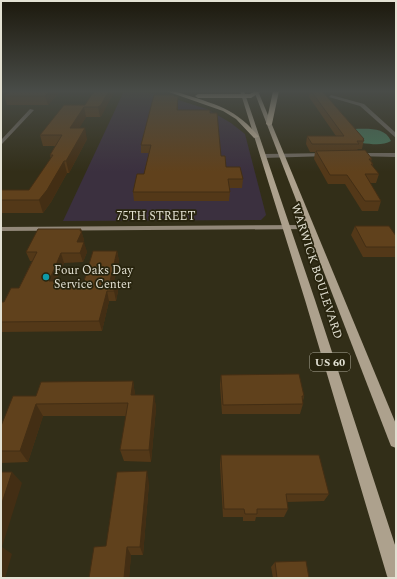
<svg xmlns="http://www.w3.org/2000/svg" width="397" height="579" viewBox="0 0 397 579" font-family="Spectral,serif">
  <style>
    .industrial { fill: #3b303f }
    .forest { fill: #457458 }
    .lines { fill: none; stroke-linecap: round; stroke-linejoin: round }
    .street { fill: #6e685e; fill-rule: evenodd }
    .secondary { fill: #928879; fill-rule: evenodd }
    .primary { fill: #ada18d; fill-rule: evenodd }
    .highway { fill: #c7b8a0; fill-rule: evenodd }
    .wall { fill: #533818 }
    .shaded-wall { fill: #432e14 }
    .building { fill: #60411c; stroke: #432e14 }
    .culture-dot { fill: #0f9aa8; stroke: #28240e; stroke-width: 1.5 }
    .labels { text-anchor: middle; stroke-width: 3.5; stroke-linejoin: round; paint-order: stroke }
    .shield { fill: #28240e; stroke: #aba898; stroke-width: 1 }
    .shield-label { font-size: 11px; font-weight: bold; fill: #e3e1d3 }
    .street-label { font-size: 12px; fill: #e3e1d3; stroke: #28240e }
    .poi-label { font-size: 12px; fill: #e3e1d3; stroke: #28240e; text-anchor: start }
  </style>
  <rect width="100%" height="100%" fill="#322e18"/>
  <polygon class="industrial" points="124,91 140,91 169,97 207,109 231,123 245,134 266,215 261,220 63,221"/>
  <path class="forest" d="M352,129c13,0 33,-3 39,12 -8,5 -20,3 -29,2z"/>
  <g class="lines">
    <g class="street">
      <polygon points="331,95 364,104 396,133 396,138 360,106 329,97"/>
      <polygon points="30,109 34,110 1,145 1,140"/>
      <polygon points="327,153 329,154 329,156 263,158 260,156 263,154"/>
      <polygon points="355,153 396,153 396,157 353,156 353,154"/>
    </g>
    <polygon class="secondary" points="310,225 314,227 313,229 1,231 1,227"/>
    <g class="primary">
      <polygon points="240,91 244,91 315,300 396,548 396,578 388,578 387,576 305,300"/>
      <polygon points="254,91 258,91 396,424 396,448 391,446 389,441"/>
    </g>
    <g class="highway">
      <path d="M166,91h8c35,12 61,15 85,46l-5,1 -18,-19 -13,-8z"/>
      <polygon points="255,91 260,92 251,98 198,98 195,96 198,94 250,94"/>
      <polygon points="273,91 279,91 272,124 269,126 266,124"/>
    </g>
  </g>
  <g class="wall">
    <polygon points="60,91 48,105 7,105 4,96"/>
    <polygon points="94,91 102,115 100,117 86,117 79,128 87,139 69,173 67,173 51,202 43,213 1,213 1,190 29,190 51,159 50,155 55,146 43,146 40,135 85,105"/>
    <polygon points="310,91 322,91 364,139 362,149 358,149 357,150 372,159 371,161 373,164 372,166 379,174 376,183 370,183 381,201 378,211 362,211 345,184 328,184 314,159 315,152 310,152 306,144 307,136 336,136 309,97"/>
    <polygon points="175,96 178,96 178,110 210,113 221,156 226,167 243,179 242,188 229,188 230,192 229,201 134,201 133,192 144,174 149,153 141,153 141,145"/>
    <polygon points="355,226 396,236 396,257 363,257 351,235"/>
    <polygon points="81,231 84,240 83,242 87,252 83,262 64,263 56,281 84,281 117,251 119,261 114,281 116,281 118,291 116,301 109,301 102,331 1,332 1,302 4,302 19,288 32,261 30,261 26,252"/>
    <polygon points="221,375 304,396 303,401 303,404 300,414 222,414 220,385"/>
    <polygon points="133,381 135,395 154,395 156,408 151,462 124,461 120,450 126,416 43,416 28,462 1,463 1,426 36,396"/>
    <polygon points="221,455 329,494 324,501 287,502 288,509 284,517 256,517 255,521 243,521 243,517 223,517 220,464"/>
    <polygon points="149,483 143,555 131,555 129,578 89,578 106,546"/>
    <polygon points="275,562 309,578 273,578 271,567"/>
  </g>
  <g class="shaded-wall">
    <polygon points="50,91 60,91 48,105 45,96"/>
    <polygon points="109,91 115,91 102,115 100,117 98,107"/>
    <polygon points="84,107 86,117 73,139 70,128"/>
    <polygon points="85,128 87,139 69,173 66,161"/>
    <polygon points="64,161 67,173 51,202 43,213 39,200"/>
    <polygon points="81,229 84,240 79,252 77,242"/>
    <polygon points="84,242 87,252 83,262 80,253"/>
    <polygon points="117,251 119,261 112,291 110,281"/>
    <polygon points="61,253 64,263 52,291 49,281"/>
    <polygon points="116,281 118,291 116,301 114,291"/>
    <polygon points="107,291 109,301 102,331 99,321"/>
    <polygon points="133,381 135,394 134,408 131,395"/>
    <polygon points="154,395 156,408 151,462 149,450"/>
    <polygon points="36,404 43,416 28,462 20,451"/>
    <polygon points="147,471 149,483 143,555 140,547"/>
    <polygon points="12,472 22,483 2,547 12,554 5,578 1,578 1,506"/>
    <polygon points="127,547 131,555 129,578 124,578"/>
  </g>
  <g class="building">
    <polygon points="10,91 50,91 45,96 4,96"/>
    <polygon points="94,91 109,91 101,105 98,107 84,107 70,128 85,128 66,161 64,161 47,190 39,200 1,200 1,190 29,190 53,155 50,155 62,135 40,135 64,105 85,105"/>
    <polygon points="311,91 322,91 364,139 363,139 364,141 357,141 359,144 312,144 307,136 344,136"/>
    <polygon points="154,95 174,95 174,96 178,96 177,110 210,110 210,113 217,113 221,156 225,156 226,167 240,167 243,179 228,179 230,192 133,192 137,174 144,174 151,145 141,145"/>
    <polygon points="365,150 372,159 369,159 373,164 371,164 379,174 365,174 381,201 365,201 347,175 330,175 316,151"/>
    <polygon points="355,226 389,226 396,236 396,247 366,247"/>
    <polygon points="38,229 81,229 80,231 82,231 77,242 84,242 80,253 61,253 49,281 84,281 93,251 117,251 110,281 116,281 114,291 107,291 99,321 1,322 1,302 4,302 11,288 19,288 37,252 26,252"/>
    <polygon points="299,374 304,396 302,396 303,404 223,405 221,375"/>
    <polygon points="133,381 131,395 154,395 149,450 120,450 128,403 36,404 20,451 1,451 1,426 13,396 36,396 41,382"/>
    <polygon points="221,455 319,455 329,494 286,494 288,509 257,509 257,514 245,514 244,509 224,509"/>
    <polygon points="147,471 140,547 127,547 124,578 89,578 94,547 106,546 117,472"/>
    <polygon points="1,472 12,472 1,506"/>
    <polygon points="306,561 309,578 277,578 275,562"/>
  </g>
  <linearGradient id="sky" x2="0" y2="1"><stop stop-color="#1c190d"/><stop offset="0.53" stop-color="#494c48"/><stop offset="1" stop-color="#494c48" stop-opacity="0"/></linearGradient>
  <rect width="397" height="172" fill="url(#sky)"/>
  <circle class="culture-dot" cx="46" cy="277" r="4"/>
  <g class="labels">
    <rect class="shield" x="310" y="353" width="40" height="18" rx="3"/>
    <g class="shield-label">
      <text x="330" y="366">US 60</text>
    </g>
    <g class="street-label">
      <text x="156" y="220">75TH STREET</text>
      <text transform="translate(317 271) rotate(72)" y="4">WARWICK BOULEVARD</text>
    </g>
    <g class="poi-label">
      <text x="54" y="274">Four Oaks Day<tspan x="54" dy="14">Service Center</tspan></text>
    </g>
  </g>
  <rect width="397" height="579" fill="none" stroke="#e3e1d3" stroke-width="4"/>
</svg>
